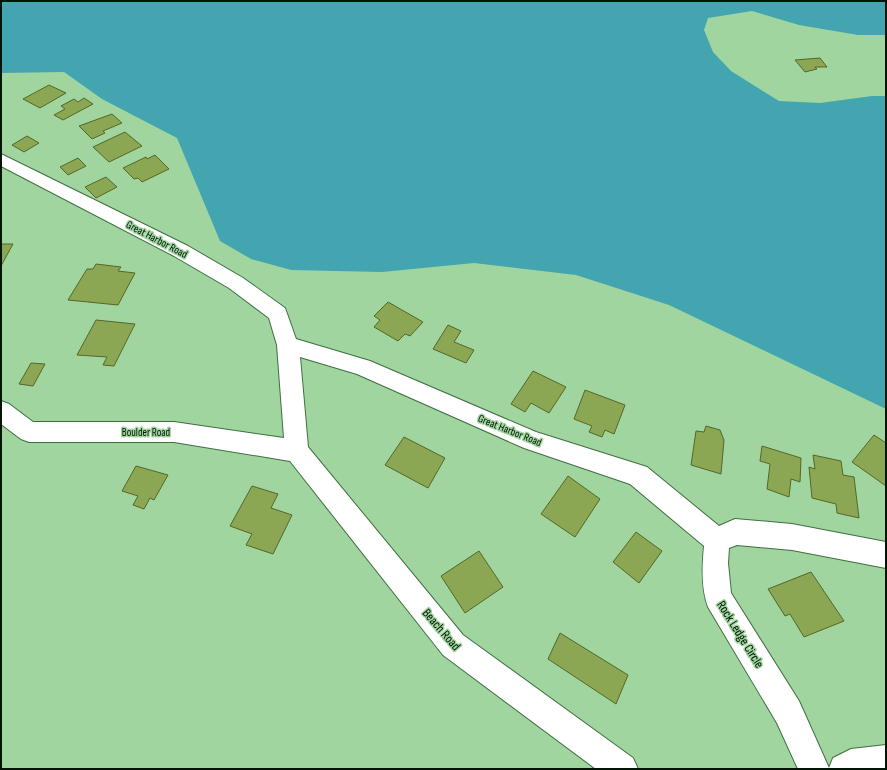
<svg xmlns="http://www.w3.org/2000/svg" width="887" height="770" viewBox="0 0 887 770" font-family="'Sofia Sans Condensed',sans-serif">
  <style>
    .water { fill: #42a5af }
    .building { fill: #8ca753; stroke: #536728 }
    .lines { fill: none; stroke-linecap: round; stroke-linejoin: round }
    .minor-casing { stroke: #3e6f3f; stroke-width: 2 }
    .minor { fill: #fff; fill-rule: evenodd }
    .labels { text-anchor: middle; stroke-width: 3; stroke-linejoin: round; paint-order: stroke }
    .street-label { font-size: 11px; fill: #021403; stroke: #a1d5a0 }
    .near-street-label { font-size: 13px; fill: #021403; stroke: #a1d5a0 }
  </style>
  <rect width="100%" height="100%" fill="#a1d5a0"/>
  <polygon class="water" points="1,1 886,1 886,35 858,35 799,25 752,11 708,18 704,30 713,52 731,71 779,101 820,103 872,96 886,96 886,409 669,305 576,275 474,263 382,272 291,270 251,259 220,241 177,138 102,99 64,72 1,73"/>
  <g class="building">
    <polygon points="820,58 827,67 815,67 817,69 805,72 795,60"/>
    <polygon points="49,85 66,93 40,108 23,99"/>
    <polygon points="84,98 93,104 63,120 54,115 65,109 61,106 74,99 78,102"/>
    <polygon points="112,114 122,123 103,131 105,133 92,139 79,126"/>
    <polygon points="125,132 142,146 109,162 93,147"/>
    <polygon points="27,136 39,143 24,152 12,145"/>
    <polygon points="155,155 169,169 142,182 138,178 134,179 123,168 146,157 147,159"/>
    <polygon points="78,158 86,166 68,175 60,167"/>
    <polygon points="106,177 117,187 96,198 85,187"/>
    <polygon points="1,244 13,244 1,266"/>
    <polygon points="96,264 121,267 118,271 135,273 118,305 68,300 87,269 93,269"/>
    <polygon points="388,302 423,322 410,336 405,334 398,341 374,327 380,320 374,316"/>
    <polygon points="96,320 135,324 114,366 103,365 107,357 77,355"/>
    <polygon points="448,325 461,331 454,342 474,350 466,363 433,349"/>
    <polygon points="31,363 45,364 33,386 19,384"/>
    <polygon points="533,371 566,387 549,413 531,403 525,412 511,404"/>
    <polygon points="585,390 625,405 614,434 605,430 602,437 589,432 592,426 574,419"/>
    <polygon points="706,426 720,430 724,440 721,474 691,465 696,431 704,432"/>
    <polygon points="874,435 886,443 886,486 852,462"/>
    <polygon points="404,437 445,458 428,488 385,465"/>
    <polygon points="762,446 801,458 800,482 791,479 789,497 767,489 770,464 760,461"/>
    <polygon points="813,455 841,461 843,475 854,477 859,518 837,513 836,504 812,498 809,467 815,469"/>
    <polygon points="136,466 168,475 154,500 150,498 144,509 133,505 138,496 122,491"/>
    <polygon points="568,476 600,499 575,537 541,514"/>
    <polygon points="252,486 278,494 271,508 292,515 273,554 246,545 252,534 230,526"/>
    <polygon points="636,532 662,551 639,583 613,562"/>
    <polygon points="479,551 503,587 465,613 441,576"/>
    <polygon points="811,572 844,621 804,637 790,614 785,616 768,589"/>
    <polygon points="560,633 628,675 616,704 548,659"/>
  </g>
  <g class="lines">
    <g class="minor-casing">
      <path id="minor" d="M1,154l187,92 55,32 42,30 11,31 74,22 166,71 111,35 72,59 16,-7 57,5 94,18v26l-94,-18 -55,-5 -8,3 -1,15 3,30 68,108 30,67 4,-10 18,-9 35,-4v24h-88l-21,-46 -69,-116c-7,-19 -6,-41 -4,-61l-74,-62 -106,-36 -167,-74 -57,-17 8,90 155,188 170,123 5,11h-42l-153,-114 -153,-194 -116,-19h-145l-8,-3 -20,-15v-23l8,3 24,18h141l110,16 -7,-93 -8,-27 -40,-30 -55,-32 -173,-90z"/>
    </g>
    <use href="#minor" class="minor"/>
  </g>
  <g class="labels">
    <g class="street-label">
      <text transform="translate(157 239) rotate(28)" y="4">Great Harbor Road</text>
      <text transform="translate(510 430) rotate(22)" y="4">Great Harbor Road</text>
      <text x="146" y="436">Boulder Road</text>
    </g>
    <g class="near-street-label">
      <text transform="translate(442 629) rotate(49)" y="5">Beach Road</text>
      <text transform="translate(741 634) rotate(58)" y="5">Rock Ledge Circle</text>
    </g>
  </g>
  <rect width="887" height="770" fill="none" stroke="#021403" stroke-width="4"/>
</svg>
